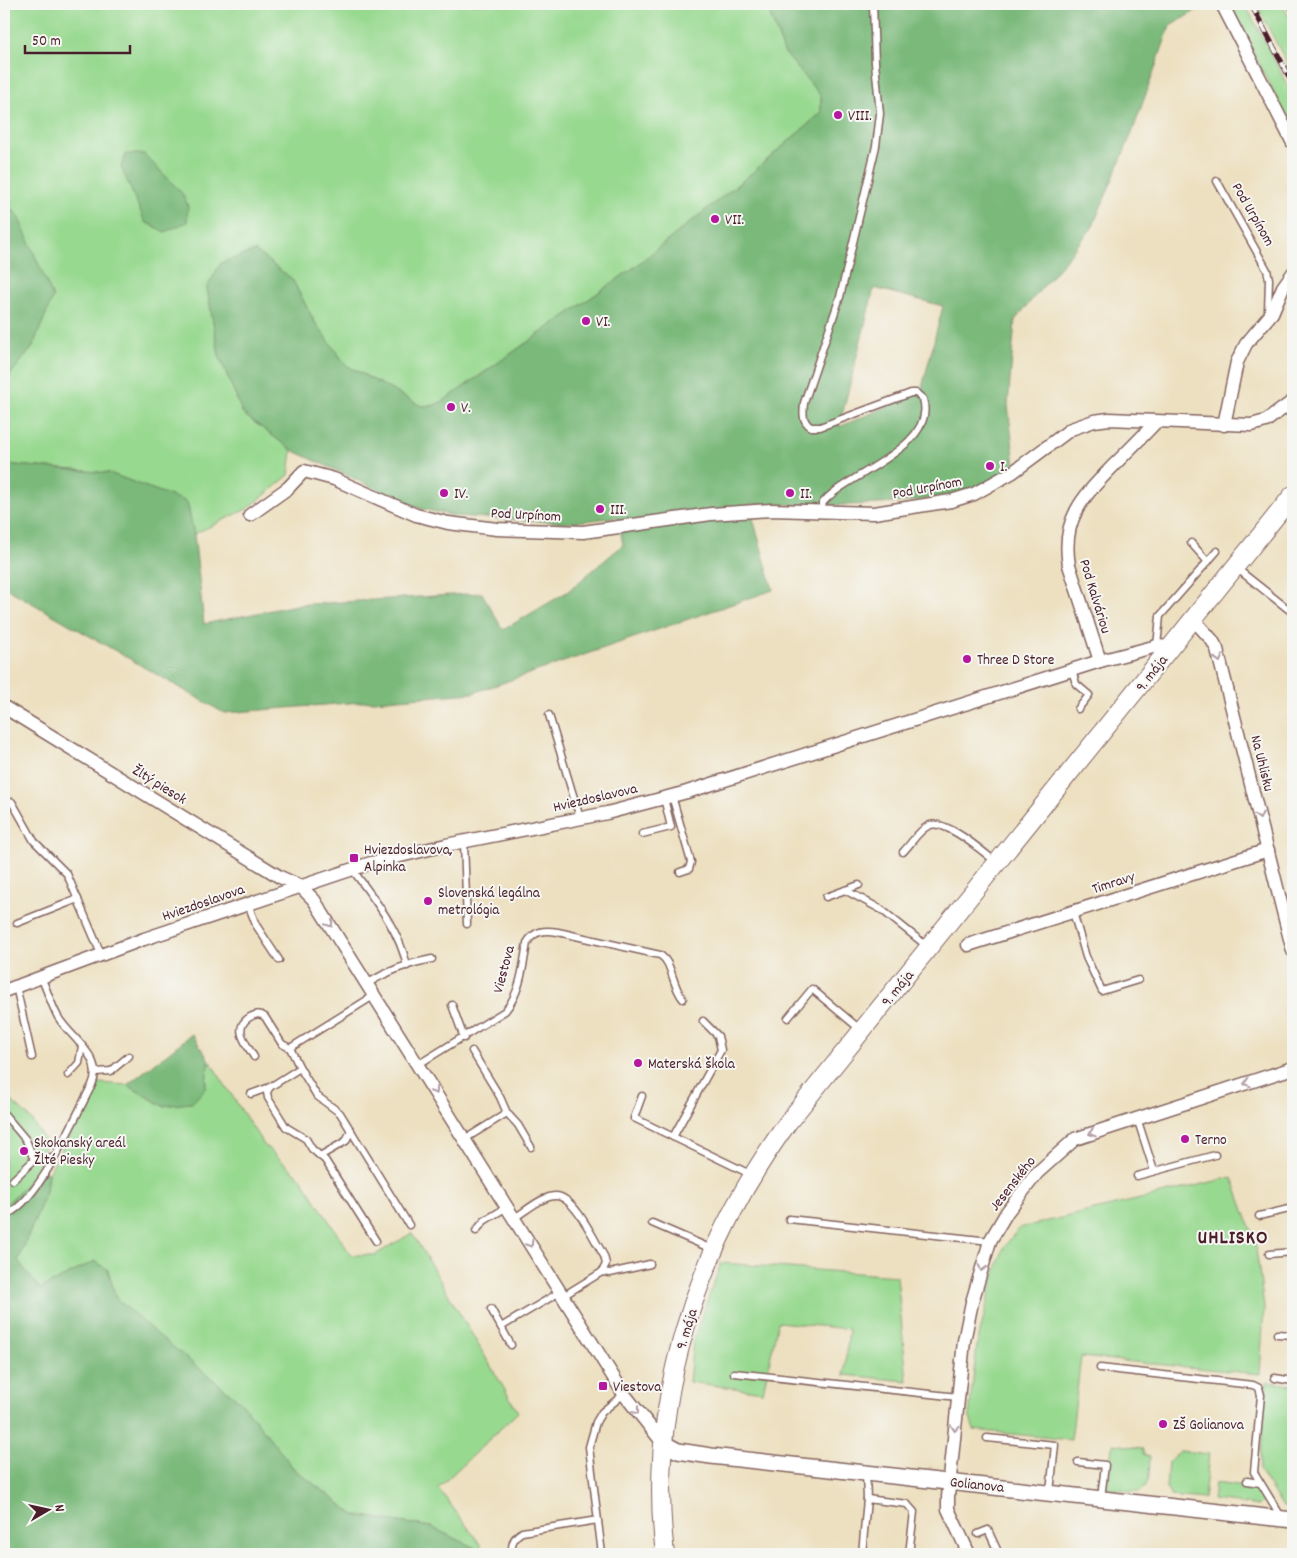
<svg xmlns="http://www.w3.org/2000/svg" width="1297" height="1558" viewBox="0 0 1297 1558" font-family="Dekko,sans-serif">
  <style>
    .green { fill: #98d990; stroke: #717c5e }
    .forest { fill: #7ab97a; stroke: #626c52; fill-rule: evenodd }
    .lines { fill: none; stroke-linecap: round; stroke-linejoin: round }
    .service-casing { stroke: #83635f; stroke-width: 9 }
    .minor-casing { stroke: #83635f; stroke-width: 15 }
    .tertiary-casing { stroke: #83635f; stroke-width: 18 }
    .secondary-casing { stroke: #83635f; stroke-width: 20 }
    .service { stroke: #fff; stroke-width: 6 }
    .minor { stroke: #fff; stroke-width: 12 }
    .tertiary { stroke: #fff; stroke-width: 15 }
    .secondary { stroke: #fff; stroke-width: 18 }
    .rail-casing { stroke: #4a1f2b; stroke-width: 5.5 }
    .rail { stroke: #f6f6f2; stroke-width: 4; stroke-dasharray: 11; stroke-linecap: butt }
    .oneway { stroke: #ae9aa0 }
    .poi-dot { fill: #b5179e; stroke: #f6f6f2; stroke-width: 2 }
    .labels { text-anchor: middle; stroke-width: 4; stroke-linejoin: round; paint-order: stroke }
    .poi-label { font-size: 15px; fill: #4a1f2b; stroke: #f6f6f2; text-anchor: start }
    .street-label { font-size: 15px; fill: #4a1f2b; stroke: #f6f6f2 }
    .district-label { font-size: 20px; font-weight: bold; letter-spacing: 1px; fill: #4a1f2b; stroke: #f6f6f2 }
  </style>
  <rect width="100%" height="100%" fill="#f6f6f2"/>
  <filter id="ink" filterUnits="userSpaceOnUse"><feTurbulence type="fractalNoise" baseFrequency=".02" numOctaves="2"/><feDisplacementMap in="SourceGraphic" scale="10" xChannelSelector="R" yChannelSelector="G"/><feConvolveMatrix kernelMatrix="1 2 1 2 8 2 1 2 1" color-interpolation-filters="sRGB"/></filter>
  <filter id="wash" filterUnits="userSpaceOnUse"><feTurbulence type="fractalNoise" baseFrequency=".0096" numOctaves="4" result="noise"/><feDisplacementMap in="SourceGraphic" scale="20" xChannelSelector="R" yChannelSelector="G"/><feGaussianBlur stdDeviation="1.12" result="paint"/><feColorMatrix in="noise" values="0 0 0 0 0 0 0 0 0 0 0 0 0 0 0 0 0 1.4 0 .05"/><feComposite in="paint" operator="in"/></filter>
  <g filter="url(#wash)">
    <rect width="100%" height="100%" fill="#ede0c0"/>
    <g class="green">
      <polygon points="4,4 766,4 784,52 821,96 821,113 752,173 632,269 442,402 432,406 421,406 346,365 314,321 292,279 255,252 221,263 207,288 219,355 243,414 292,450 289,475 249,508 194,534 187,502 109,473 4,464 4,382 32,348 18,216 4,200"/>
      <polygon points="1228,4 1245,4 1293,96 1293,130"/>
      <polygon points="1256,4 1282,4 1293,25 1293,75"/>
      <polygon points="209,1060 264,1145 301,1178 351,1255 375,1255 412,1233 518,1412 438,1488 487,1553 431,1527 355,1515 295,1470 242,1403 150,1329 116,1298 108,1270 95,1261 40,1289 18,1261 46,1192 48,1173 99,1083 127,1085 163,1106 205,1089"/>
      <polygon points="4,1094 29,1117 46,1142 38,1172 4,1207"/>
      <polygon points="1232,1177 1255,1241 1264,1307 1260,1374 1081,1357 1071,1440 974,1430 969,1415 977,1345 994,1275 1004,1247 1019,1228"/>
      <polygon points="721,1263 897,1276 907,1381 844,1375 849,1329 778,1322 763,1392 689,1382 693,1340"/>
      <polygon points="1267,1382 1293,1385 1293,1509 1283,1507 1259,1470"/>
      <path d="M1114,1444l28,4 2,7 6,2c-1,12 1,28 -10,35l-33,-4 5,-41z"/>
      <polygon points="1179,1451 1209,1454 1204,1499 1171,1496 1166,1488 1168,1462"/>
      <polygon points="1215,1483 1260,1489 1263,1494 1264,1501 1259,1506 1213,1500"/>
    </g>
    <g class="forest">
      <path d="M766,4h441l-37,22 -38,107 -40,95 -77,92 -7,85 7,61c-10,5 -20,12 -30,17 -66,29 -164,21 -236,21l24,86 -300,103 -249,20 -220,-126v-123l105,9 78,29 7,32 10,90 92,-19 186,-12 21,37 64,-38 56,-47 -5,-28 -50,6 -113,-7 -37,-8 -126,-58 -49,-36 -24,-59 -12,-67 14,-25 34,-12 37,28 22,42 32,44 75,41h11l10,-4 190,-133 120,-96 69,-60v-17l-37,-44zM874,288l69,18 -22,86 -82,35z"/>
      <polygon points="126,154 144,154 182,193 188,206 187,222 165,232 145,222 121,167"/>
      <polygon points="4,200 18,216 53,297 32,348 4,382"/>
      <polygon points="192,1034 209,1060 205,1089 192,1103 163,1106 127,1085"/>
      <polygon points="38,1172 48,1173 46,1192 18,1261 40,1289 95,1261 108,1270 116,1298 151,1329 242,1403 295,1470 355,1515 431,1527 487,1554 4,1554 4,1207"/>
    </g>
  </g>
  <g filter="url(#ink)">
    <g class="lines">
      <g class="service-casing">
        <g id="service">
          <polyline points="1291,4 1293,8"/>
          <polyline points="1217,181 1267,270 1269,279 1268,312"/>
          <path d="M823,511l-1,-7c20,-29 116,-55 101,-105l-7,-6h-5l-91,34h-9c-9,-6 -8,-13 -7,-24l36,-106 36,-151 4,-32 -5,-51 -2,-59"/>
          <polyline points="1191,543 1208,562"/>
          <polyline points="1235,567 1293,613"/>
          <polyline points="1157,646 1160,616 1217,551"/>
          <polyline points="1072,670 1076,684 1089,695 1078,709"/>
          <polyline points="1293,713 1293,715"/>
          <polyline points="549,715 580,818"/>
          <polyline points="672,796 691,862 689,869 680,872"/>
          <polyline points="12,802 34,841 67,874 101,954"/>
          <polyline points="642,834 671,827 664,798"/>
          <polyline points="464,841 467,924"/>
          <path d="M903,852c8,-8 15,-21 25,-26 16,-9 55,26 68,36"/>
          <path d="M352,869c22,30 47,60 55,97"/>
          <polyline points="845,890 882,910 928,947"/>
          <polyline points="826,897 859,885"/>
          <polyline points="248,904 256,925 279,960"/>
          <polyline points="1073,912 1086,957 1102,991 1138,980"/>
          <polyline points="17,923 78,899"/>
          <path d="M368,983c20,-12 41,-20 64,-24"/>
          <polyline points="16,986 32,1057"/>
          <polyline points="452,1005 464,1038"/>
          <polyline points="788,1018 812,989 861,1030"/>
          <polyline points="290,1048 375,995"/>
          <polyline points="472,1051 500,1097 507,1113 518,1125 531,1147"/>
          <path d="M254,1057c-8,-14 -22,-29 -4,-40 6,-3 9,-4 15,0l17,27 8,4 10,20 -30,19 -3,5 1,6 18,29 20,12 6,10 13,11 51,81"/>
          <path d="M419,1064l86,-53c16,-19 18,-45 22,-68 7,-13 18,-13 31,-11l102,23c13,8 11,29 23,44"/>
          <polyline points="300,1068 317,1096 340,1113 409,1225"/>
          <polyline points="96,1072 111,1071 129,1056"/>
          <polyline points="68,1075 79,1063 82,1046"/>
          <polyline points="251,1094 270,1087"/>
          <polyline points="642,1096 634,1118 752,1175"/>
          <polyline points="4,1114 26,1140 34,1160"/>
          <polyline points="1137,1118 1154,1171"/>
          <polyline points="673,1137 721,1050 718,1036 703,1021"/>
          <polyline points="465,1139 507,1113"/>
          <polyline points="320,1156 346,1141 351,1130"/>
          <polyline points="1137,1176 1215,1155"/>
          <polyline points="13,1180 34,1160 53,1158"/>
          <path d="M4,1215c33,-8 71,-99 88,-130 13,-28 -21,-46 -34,-68 -7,-13 -11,-27 -17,-40"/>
          <polyline points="1259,1216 1293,1208"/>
          <path d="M514,1218c12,-7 28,-22 42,-22 18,0 39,45 48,60l2,8 -4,8 -39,24"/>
          <polyline points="789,1219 990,1241"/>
          <polyline points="652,1223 712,1249"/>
          <polyline points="476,1231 484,1221 507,1207"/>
          <polyline points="1269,1254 1293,1252"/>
          <polyline points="602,1272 610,1273 650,1264"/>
          <polyline points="491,1309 511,1345"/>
          <polyline points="501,1327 560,1292"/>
          <polyline points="1277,1334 1293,1335"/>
          <polyline points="1100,1368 1253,1385 1259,1388 1261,1395 1254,1472 1282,1518"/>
          <polyline points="734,1373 958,1397"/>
          <polyline points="1275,1378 1293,1381"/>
          <polyline points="987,1438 1055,1445 1050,1492"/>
          <polyline points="1078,1462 1105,1465 1101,1498"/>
          <polyline points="866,1473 867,1499"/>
          <polyline points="1247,1481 1260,1483"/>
          <polyline points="978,1534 988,1530 999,1554"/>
          <path d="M512,1554c-1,-10 1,-17 10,-22l76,-12"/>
          <polyline points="602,1554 589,1447 596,1422 602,1412 624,1394"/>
          <polyline points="862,1554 867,1499 907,1504 914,1512 909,1554"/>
        </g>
      </g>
      <g class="minor-casing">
        <g id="minor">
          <polyline points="1222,4 1293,143"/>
          <polyline points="1224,425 1237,362 1246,344 1272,313 1283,287 1293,273"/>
          <polyline points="250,515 288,488 304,471 334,479 416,515 448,523 497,529 583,532 711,514 771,510 874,513 951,501 974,494 1013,472 1071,429 1094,421 1109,419 1251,425 1266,421 1293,401"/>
          <polyline points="1193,619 1212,640 1217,649 1293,951"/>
          <path d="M1100,661l-31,-96c-8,-46 14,-68 44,-99 14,-14 29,-29 43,-44"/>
          <polyline points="4,707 280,877 300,886 314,900 624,1394 663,1443"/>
          <polyline points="968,945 1268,850"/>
          <polyline points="4,991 144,939 371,863 446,845 607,813 687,792 1100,661 1157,646 1171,647"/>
          <polyline points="969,1554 948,1509 948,1497 964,1341 972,1302 990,1241 1007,1212 1037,1173 1075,1139 1293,1068"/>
        </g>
      </g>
      <g class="tertiary-casing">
        <polyline id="tertiary" points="663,1443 678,1451 711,1456 1293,1520"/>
      </g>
      <g class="secondary-casing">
        <path id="secondary" d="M665,1554c-19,-154 33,-309 124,-433l504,-626"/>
      </g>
      <use href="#service" class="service"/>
      <use href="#minor" class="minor"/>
      <use href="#tertiary" class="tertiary"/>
      <use href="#secondary" class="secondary"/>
      <g class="rail-casing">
        <polyline id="rail" points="1251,4 1293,84"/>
      </g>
      <use href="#rail" class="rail"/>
    </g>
    <defs><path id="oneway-chevron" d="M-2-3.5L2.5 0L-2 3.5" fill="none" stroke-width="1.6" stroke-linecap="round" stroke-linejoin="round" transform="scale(1.25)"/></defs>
    <g class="oneway">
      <use href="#oneway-chevron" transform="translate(1219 659) rotate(76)"/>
      <use href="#oneway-chevron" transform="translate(1259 816) rotate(76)"/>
      <use href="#oneway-chevron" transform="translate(330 924) rotate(57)"/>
      <use href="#oneway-chevron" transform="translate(1247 1083) rotate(162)"/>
      <use href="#oneway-chevron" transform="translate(435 1091) rotate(58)"/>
      <use href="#oneway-chevron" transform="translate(1092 1133) rotate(161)"/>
      <use href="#oneway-chevron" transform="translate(530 1244) rotate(58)"/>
      <use href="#oneway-chevron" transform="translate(982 1268) rotate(107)"/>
      <use href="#oneway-chevron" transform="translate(636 1411) rotate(53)"/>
      <use href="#oneway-chevron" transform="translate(955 1428) rotate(95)"/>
    </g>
  </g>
  <g class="poi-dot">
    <circle cx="838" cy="115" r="5"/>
    <circle cx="715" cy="219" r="5"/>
    <circle cx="586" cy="321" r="5"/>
    <circle cx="451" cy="407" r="5"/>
    <circle cx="990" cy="466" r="5"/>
    <circle cx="444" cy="493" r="5"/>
    <circle cx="790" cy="493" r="5"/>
    <circle cx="600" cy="509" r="5"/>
    <circle cx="967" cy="659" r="5"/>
    <rect x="349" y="853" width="10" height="10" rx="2.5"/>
    <circle cx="428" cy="901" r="5"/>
    <circle cx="638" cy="1063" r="5"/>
    <circle cx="1185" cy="1139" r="5"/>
    <circle cx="24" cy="1151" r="5"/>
    <rect x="598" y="1381" width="10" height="10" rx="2.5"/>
    <circle cx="1163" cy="1424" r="5"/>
  </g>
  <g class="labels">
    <g class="poi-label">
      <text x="848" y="120">VIII.</text>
      <text x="725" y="224">VII.</text>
      <text x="596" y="326">VI.</text>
      <text x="461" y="412">V.</text>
      <text x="1000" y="471">I.</text>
      <text x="454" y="498">IV.</text>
      <text x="800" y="498">II.</text>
      <text x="610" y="514">III.</text>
      <text x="977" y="664">Three D Store</text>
      <text x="364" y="854">Hviezdoslavova,<tspan x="364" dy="17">Alpinka</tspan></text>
      <text x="438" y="897">Slovenská legálna<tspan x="438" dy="17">metrológia</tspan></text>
      <text x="648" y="1068">Materská škola</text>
      <text x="1195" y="1144">Terno</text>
      <text x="34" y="1147">Skokanský areál<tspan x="34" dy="17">Žlté Piesky</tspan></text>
      <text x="613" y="1391">Viestova</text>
      <text x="1173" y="1429">ZŠ Golianova</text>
    </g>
    <g class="street-label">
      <text transform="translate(1254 214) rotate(60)" y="5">Pod Urpínom</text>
      <text transform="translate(927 487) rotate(-11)" y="5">Pod Urpínom</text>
      <text transform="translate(526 514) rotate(3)" y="5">Pod Urpínom</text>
      <text transform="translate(1096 596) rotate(73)" y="5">Pod Kalváriou</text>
      <text transform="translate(1151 673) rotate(-52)" y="5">9. mája</text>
      <text transform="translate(1263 763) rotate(76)" y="5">Na Uhlisku</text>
      <text transform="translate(160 784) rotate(32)" y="5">Žltý piesok</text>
      <text transform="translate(595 797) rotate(-13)" y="5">Hviezdoslavova</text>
      <text transform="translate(1113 882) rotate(-18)" y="5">Timravy</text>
      <text transform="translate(203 902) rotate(-19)" y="5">Hviezdoslavova</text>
      <text transform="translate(503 969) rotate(-75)" y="5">Viestova</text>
      <text transform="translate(897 988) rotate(-51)" y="5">9. mája</text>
      <text transform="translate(1012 1183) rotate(-52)" y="5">Jesenského</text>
      <text transform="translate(686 1329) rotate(-73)" y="5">9. mája</text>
      <text transform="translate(977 1484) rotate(6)" y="5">Golianova</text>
    </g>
    <g class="district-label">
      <text x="1233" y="1243">UHLISKO</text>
    </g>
  </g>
  <rect width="1297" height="1558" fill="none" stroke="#f6f6f2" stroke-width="20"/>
  <g transform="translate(48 1510) rotate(81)" stroke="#f6f6f2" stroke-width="4" paint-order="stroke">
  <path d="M0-4L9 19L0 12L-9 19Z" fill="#4a1f2b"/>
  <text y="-8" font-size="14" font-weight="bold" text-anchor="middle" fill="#4a1f2b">N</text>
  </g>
  <path d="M25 45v8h105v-8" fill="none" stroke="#4a1f2b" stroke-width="2.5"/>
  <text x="32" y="45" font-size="15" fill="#4a1f2b" stroke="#f6f6f2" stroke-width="4" paint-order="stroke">50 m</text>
</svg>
